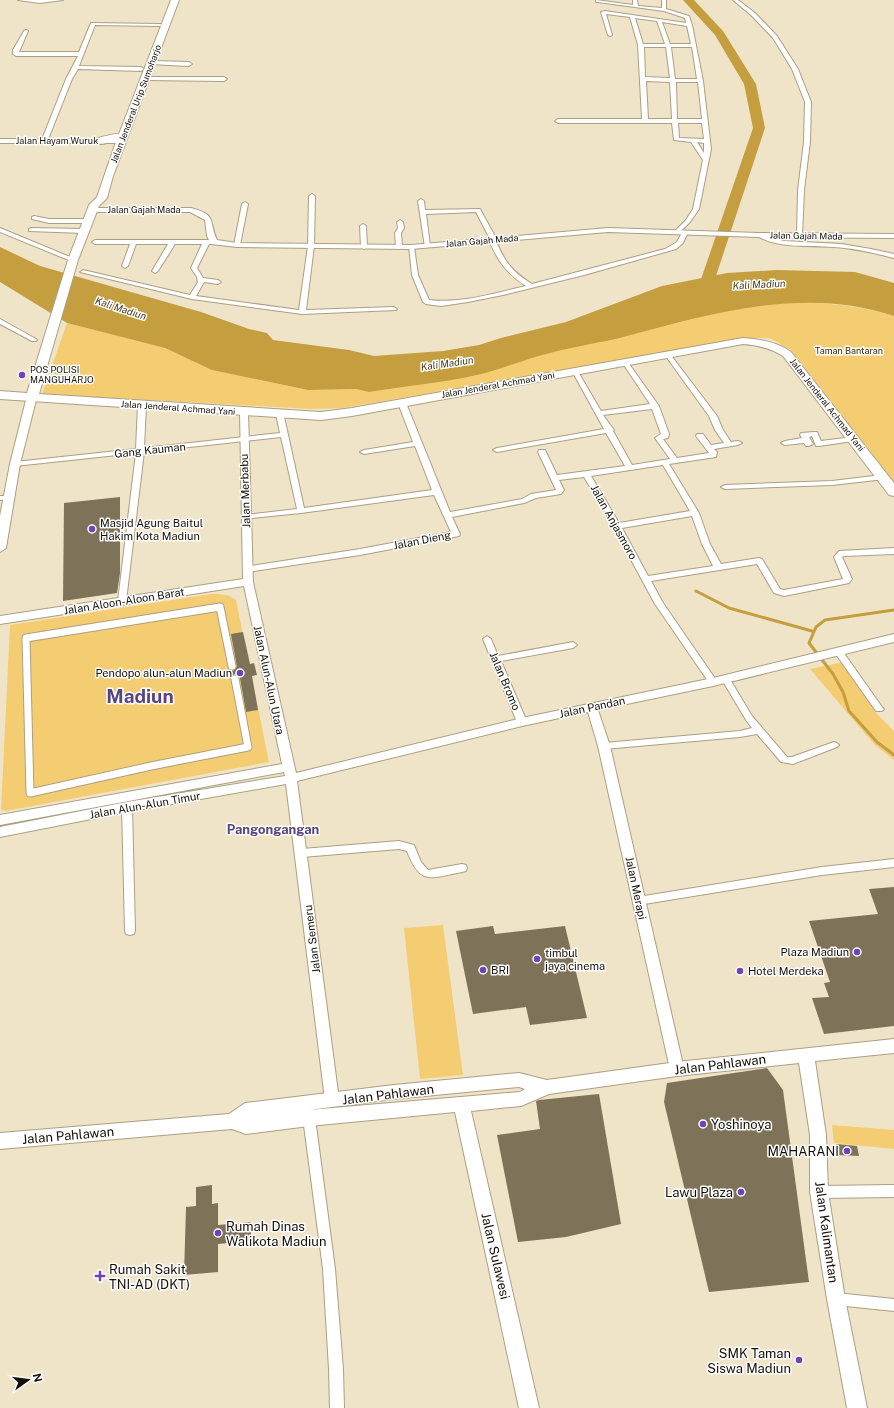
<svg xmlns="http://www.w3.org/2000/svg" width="894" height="1408" viewBox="0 0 894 1408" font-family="'Public Sans',sans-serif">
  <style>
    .green { fill: #f4cd72 }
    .water { fill: #c59e3f }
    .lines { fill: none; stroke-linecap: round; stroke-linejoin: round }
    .stream { stroke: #c59e3f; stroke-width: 3 }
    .river { fill: #c59e3f; fill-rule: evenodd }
    .building { fill: #7e7259 }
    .pedestrian-casing { stroke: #ab9f84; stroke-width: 9 }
    .minor-casing { stroke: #ab9f84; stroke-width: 2 }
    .tertiary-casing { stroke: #ab9f84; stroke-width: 2 }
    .secondary-casing { stroke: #ab9f84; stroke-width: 2 }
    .trunk-casing { stroke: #ab9f84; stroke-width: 2 }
    .pedestrian { stroke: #fff; stroke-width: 7 }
    .minor { fill: #fff; fill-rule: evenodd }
    .tertiary { fill: #fff; fill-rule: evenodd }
    .secondary { fill: #fff; fill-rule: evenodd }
    .trunk { fill: #fff; fill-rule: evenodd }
    .poi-dot { fill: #6f42ba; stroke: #fff; stroke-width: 1.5 }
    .labels { text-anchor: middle; stroke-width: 3; stroke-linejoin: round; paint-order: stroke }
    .far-street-label { font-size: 9px; fill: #140f06; stroke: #fff }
    .far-park-label { font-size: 9px; fill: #382800; stroke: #fff }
    .far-poi-label { font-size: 9px; fill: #140f06; stroke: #fff; text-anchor: start }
    .far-water-label { font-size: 10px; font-style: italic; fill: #493810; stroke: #fff }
    .street-label { font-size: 11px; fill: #140f06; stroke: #fff }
    .poi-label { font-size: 11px; fill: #140f06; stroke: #fff; text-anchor: start }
    .quarter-label { font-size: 13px; font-weight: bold; fill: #564380; stroke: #fff }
    .near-street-label { font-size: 13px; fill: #140f06; stroke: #fff }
    .near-poi-label { font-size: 13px; fill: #140f06; stroke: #fff; text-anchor: start }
    .town-label { font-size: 19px; font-weight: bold; fill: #564380; stroke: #fff }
  </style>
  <rect width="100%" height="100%" fill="#f0e4c8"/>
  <g class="green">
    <path d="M804,302c31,2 60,4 90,14v167l-103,-133 -22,-12h-18l-408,70 -32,1 -269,-15 25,-71 98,25 48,22 95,20 48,-1 14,3 107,-17 73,-23 75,-16 63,-17 70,-14z"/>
    <path d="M211,594c10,0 17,0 25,6l33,162 -263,49 -5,-1 9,-185z"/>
    <polygon points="844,662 876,713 894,731 894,760 874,744 810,669"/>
    <polygon points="443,925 463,1075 420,1079 404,928"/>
    <polygon points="832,1125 894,1130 894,1149 834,1143"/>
  </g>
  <path class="water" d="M0,247l40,19 161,46 48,17 18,4 6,7 76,10 25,6 69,-5 36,-6 22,-7 65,-16 96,-36 65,-13 50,-3 78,2 39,11v33c-89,-30 -180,-3 -267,20 -26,7 -52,10 -77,17 -25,6 -48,16 -73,22 -35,8 -72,11 -108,17l-13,-3 -48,1 -96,-20 -47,-22 -98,-25 -67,-41z"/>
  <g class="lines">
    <g class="stream">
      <polyline points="696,591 729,608 812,631"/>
      <polyline points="894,610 825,620 816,627 809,643 833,674 843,692 849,711 877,742 894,755"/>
    </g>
    <polygon class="river" points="683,0 694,0 723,31 756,84 765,128 712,288 710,291 700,291 698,288 753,128 744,84 715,35"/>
  </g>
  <g class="building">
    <polygon points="120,497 120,573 117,593 63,601 64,503"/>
    <polygon points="243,632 250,664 254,663 257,675 252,676 258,710 246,712 240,678 237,674 234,674 230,680 228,669 233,671 237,667 231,634"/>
    <polygon points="894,887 894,1026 824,1034 812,998 829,997 824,983 830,982 809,921 878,914 869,889"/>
    <polygon points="493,926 495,934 565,926 587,1018 530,1025 526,1007 473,1014 456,931"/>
    <polygon points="767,1068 783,1090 809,1282 709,1292 664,1102 667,1083"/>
    <polygon points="599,1094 621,1224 566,1237 518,1242 497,1135 540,1129 536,1101 539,1100"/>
    <polygon points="836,1144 857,1146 859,1156 837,1155"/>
    <polygon points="212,1185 212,1204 218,1203 218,1225 251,1222 251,1241 218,1244 218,1272 184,1275 186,1207 196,1206 196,1187"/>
  </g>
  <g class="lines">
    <g class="pedestrian-casing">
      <polyline id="pedestrian" points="232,666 220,607 26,638 30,793 151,766 248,747 235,679"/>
    </g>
    <g class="minor-casing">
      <g id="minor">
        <polygon points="18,0 63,0 40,3"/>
        <path d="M596,0l37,5v-5h4l1,6 24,2v-8h4v9l23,7 3,9 11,56 8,68 -12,60 -9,13 -11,11 -5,-1 12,-12 7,-11 10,-49 -12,-18 -17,-2 -2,-17h-114l-3,-2 3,-2h84l-4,-74 -8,-28 -24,-3 6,21 -2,1 -2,-1 -7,-23 4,-1 81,12 -1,-5 -21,-7 -66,-9h-2zM635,18l22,3 8,23h-22zM662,22l25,4 4,18h-21zM644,47h22l4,31 -25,-1zM671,47h21l5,32h-22zM646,81l24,1 2,37h-24zM676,82h22l4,37h-25zM678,123h24l2,16 -25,-1zM697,142l7,1v10z"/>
        <polygon points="733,0 738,0 755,13 777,36 798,69 811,102 810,142 804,190 802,236 797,235 798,190 804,142 805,102 792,69 773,38 751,15"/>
        <polygon points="91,23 160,24 162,25 160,26 95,25 79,66 141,67 144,69 141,71 78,69 72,79 47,142 42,143 41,142 66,79 78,56 16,56 13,54 13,50 24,31 26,30 28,31 19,52 79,52"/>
        <polygon points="151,61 189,62 192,64 189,66 149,64 148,63"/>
        <polygon points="145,77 224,77 227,79 224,81 143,80 142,79"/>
        <polygon points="312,194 315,196 314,246 306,310 394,307 397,309 396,310 302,314 192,299 80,272 83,270 190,295 198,282 197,277 191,268 202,244 175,244 158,271 155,273 152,271 168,244 136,244 128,266 125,268 122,266 130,244 95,244 92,242 95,240 214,240 217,242 214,244 209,244 197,268 203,278 218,280 221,282 218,284 204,282 196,296 299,310 308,246 309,196"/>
        <path d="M421,199l3,2 1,9 55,-1 17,31 -1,1c9,22 17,31 36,43l133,-35 12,-7 6,-11 5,1 -5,11 -7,6 -92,26 -81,20 -35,7 -27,4 -15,-2 -3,-2 -11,-27 -3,-29 5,1 4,28 11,25c32,4 66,-7 97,-14 -19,-12 -29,-26 -37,-46l1,-1 -14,-27 -50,2 4,32 -5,1 -7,-46z"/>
        <polygon points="245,202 248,204 240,245 237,247 234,245 242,204"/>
        <polygon points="34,216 49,219 88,219 91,221 88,223 49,223 32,219 32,217"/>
        <polygon points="400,220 403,222 404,228 401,233 402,247 399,249 396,247 395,233 398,228 397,222"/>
        <polygon points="363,224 366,226 367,247 364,249 361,247 360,226"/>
        <polygon points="0,228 75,259 76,260 71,261 0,232"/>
        <polygon points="31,228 84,229 87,231 84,233 29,231 29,229"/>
        <path d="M759,233l9,4 16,4 57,3 30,5 23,5v4c-20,-5 -40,-10 -61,-11 -26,-2 -53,2 -76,-11l-1,-1z"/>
        <polygon points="0,319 36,339 37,340 36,341 32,341 0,324"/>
        <path d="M668,353l2,1 47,62 6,14 8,12 7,-1 4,2 -4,2 -24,4 3,3 -1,5 -47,7 30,49 11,31 11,20 38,-6 3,1 18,30 4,1 59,-11 -9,-22 5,-6 55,-3v6l-50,2 -2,1 10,22 -3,4 -65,13 -10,-3 -17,-29 -106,17 12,22 53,77 1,2 -4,3 -3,-1 -55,-80 -52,-96 -19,-31 -25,3 5,10 -3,4 -25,4 -12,5 -72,14 8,17 -1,2 -99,19 -112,17 -4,-3 1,-2 115,-18 91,-17 -17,-37 -133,18 -58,6 -1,-2 4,-2 51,-6 -16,-72 -137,15 -18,149 -4,3 -4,-3 18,-148 -121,13 -4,-2 4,-2 121,-13 2,-44 4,-2 4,2 -2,43 136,-15 -4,-19 1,-2h6l21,96 128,-18 -17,-44 -51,8 -4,-2 4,-2 49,-8 -15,-39 4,-2 4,2 44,109 72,-13 9,-5 25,-4 -18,-38 1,-2h6l12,25 68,-9 -19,-33 -109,19 -4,-2 4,-2 107,-19 -32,-58 1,-1h4l24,41 49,-7 -28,-42 1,-1h4l32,45 10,28 -1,4 -5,1 14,19 32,-5 -13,-17 1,-2h6l8,11 13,-2 -9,-13 -6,-14 -44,-61zM652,409l9,25 -6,4 15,21 -38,6 -19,-34 1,-1 -11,-15zM663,465l27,46 -71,12 -28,-47zM692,516l10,28 11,22 -65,10 -26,-48z"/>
        <polygon points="814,432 817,432 821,441 853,437 857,439 853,441 819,446 816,446 812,436 809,437 813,444 809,446 806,446 804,443 785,445 781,443 785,441 802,438 800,435 801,433"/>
        <polygon points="882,475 886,477 885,479 832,485 725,489 721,487 725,485 832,481"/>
        <polygon points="0,496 9,496 13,498 9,500 0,500"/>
        <polygon points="487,636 491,639 498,656 573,642 577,645 573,648 501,661 527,722 525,724 519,724 517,722 483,639"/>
        <polygon points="838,648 841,649 882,707 884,709 882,711 876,711 835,653 834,651 835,649"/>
        <polygon points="725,675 728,676 752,716 787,757 792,757 834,742 837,743 839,745 837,747 793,764 781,762 757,734 740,737 604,749 601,748 599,746 601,744 604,743 740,731 752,728 746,720 721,678"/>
        <polygon points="127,803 130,804 132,807 135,931 134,934 130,935 126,934 125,931 122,807 124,804"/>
        <path d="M399,841l15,4 7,17 7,8 34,-6 4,1 1,3 -1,3 -4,1c-31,6 -42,14 -55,-21l-8,-2 -97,8 -4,-1 -1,-3 1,-3 4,-1z"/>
        <polygon points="894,859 894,867 822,875 638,905 634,904 633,901 634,898 638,897 822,867"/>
        <polygon points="309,1113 313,1114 315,1118 335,1269 343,1369 344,1408 330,1408 329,1369 323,1269 303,1118 305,1114"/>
        <polygon points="894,1185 894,1197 819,1198 815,1196 813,1192 815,1188 819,1186"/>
        <polygon points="836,1293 894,1299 894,1311 836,1305 832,1303 830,1299 832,1295"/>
      </g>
    </g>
    <g class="tertiary-casing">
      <g id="tertiary">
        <path d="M89,208h102c27,7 17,13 26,32l20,3 174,2 197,-17 151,5 135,1v4l-135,-1 -151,-5 -197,17 -174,-2 -26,-3 -4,-8 -2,-16 -15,-8h-101z"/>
        <polygon points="244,409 248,412 253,582 296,773 522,718 713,678 894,634 894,642 713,686 598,710 610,746 684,1069 682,1073 677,1075 672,1073 670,1069 598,746 588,712 522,726 297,781 339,1100 337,1104 332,1106 327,1104 325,1100 286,784 127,812 0,837 0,827 127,802 285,776 284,772 0,825 0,815 282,764 244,586 0,624 0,616 243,579 240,412"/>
      </g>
    </g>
    <g class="secondary-casing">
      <g id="secondary">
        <polygon points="0,139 122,139 126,141 122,143 0,143"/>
        <polygon points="32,393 37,396 20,464 6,548 0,552 0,516 10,464 27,396"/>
        <path d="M894,1039v14l-79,8 11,74 2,57 17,107 22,109h-20l-20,-109 -17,-107v-57l-11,-72 -122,13 -128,18 -28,12 -50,5 68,297h-20l-64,-296 -146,14 -63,8 -14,-5 -232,20v-16l229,-19 16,-11 149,-18 125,-12 28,7 130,-18zM519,1087l6,2 -5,3 -211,18 85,-11z"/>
      </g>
    </g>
    <g class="trunk-casing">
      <path id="trunk" d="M171,0h8l-66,176 -6,22 -8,8 -21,54 -39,134 282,18 31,-4 391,-70c17,1 34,4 48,14l103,131v13l-5,-1 -106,-139c-13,-8 -25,-11 -40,-12l-391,72 -31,4 -321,-21v-8l27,2 41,-133 21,-55 8,-8 20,-58c-6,3 -18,8 -25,2l2,-2c6,-1 20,-6 25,-5z"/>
    </g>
    <use href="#pedestrian" class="pedestrian"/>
    <use href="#minor" class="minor"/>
    <use href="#tertiary" class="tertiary"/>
    <use href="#secondary" class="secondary"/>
    <use href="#trunk" class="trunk"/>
  </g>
  <g class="poi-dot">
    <circle cx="22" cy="375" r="4"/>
    <circle cx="92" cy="529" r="4"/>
    <circle cx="240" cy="673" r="4"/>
    <circle cx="857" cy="952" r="4"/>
    <circle cx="537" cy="959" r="4"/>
    <circle cx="483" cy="970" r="4"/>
    <circle cx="740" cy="971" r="4"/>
    <circle cx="703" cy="1124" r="4"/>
    <circle cx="847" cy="1151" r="4"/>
    <circle cx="741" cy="1192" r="4"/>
    <circle cx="218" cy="1233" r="4"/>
    <path d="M98 1270h4v4h4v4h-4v4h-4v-4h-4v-4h4z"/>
    <circle cx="799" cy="1360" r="4"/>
  </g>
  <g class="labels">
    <g class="far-street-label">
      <text transform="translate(136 104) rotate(-69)" y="3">Jalan Jenderal Urip Sumoharjo</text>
      <text x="57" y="144">Jalan Hayam Wuruk</text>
      <text x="144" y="213">Jalan Gajah Mada</text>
      <text transform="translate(806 236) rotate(1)" y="3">Jalan Gajah Mada</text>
      <text transform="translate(482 241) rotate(-5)" y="3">Jalan Gajah Mada</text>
      <text transform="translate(498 385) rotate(-10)" y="3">Jalan Jenderal Achmad Yani</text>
      <text transform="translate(827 405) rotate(52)" y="3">Jalan Jenderal Achmad Yani</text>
      <text transform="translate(178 408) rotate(4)" y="3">Jalan Jenderal Achmad Yani</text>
    </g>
    <g class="far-park-label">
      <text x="849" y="354">Taman Bantaran</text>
    </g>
    <g class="far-poi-label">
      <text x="30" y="373">POS POLISI<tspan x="30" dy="10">MANGUHARJO</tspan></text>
    </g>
    <g class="far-water-label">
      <text transform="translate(759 284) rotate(-3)" y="4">Kali Madiun</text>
      <text transform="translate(121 308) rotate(18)" y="4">Kali Madiun</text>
      <text transform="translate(447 363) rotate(-8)" y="4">Kali Madiun</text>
    </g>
    <g class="street-label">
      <text transform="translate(150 450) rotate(-6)" y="4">Gang Kauman</text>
      <text transform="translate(245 491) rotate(-92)" y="4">Jalan Merbabu</text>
      <text transform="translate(614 522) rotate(61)" y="4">Jalan Anjasmoro</text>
      <text transform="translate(422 540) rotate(-11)" y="4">Jalan Dieng</text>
      <text transform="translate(124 601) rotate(-9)" y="4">Jalan Aloon-Aloon Barat</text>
      <text transform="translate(269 680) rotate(78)" y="4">Jalan Alun-Alun Utara</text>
      <text transform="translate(505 681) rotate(67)" y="4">Jalan Bromo</text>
      <text transform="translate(592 707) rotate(-12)" y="4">Jalan Pandan</text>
      <text transform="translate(145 805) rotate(-10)" y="4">Jalan Alun-Alun Timur</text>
      <text transform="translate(636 888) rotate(78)" y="4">Jalan Merapi</text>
      <text transform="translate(312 939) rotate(-97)" y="4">Jalan Semeru</text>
    </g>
    <g class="poi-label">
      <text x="100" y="527">Masjid Agung Baitul<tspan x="100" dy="13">Hakim Kota Madiun</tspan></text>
      <text x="232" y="677" text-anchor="end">Pendopo alun-alun Madiun</text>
      <text x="849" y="956" text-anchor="end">Plaza Madiun</text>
      <text x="545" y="957">timbul<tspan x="545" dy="13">jaya cinema</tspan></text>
      <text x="491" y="974">BRI</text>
      <text x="748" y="975">Hotel Merdeka</text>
    </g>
    <g class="quarter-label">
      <text x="273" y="834">Pangongangan</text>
    </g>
    <g class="near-street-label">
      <text transform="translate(720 1064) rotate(-7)" y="5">Jalan Pahlawan</text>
      <text transform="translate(388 1094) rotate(-7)" y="5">Jalan Pahlawan</text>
      <text transform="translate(68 1135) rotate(-5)" y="5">Jalan Pahlawan</text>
      <text transform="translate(827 1232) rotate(82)" y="5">Jalan Kalimantan</text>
      <text transform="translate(496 1256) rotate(77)" y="5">Jalan Sulawesi</text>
    </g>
    <g class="near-poi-label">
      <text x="711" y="1129">Yoshinoya</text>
      <text x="839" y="1156" text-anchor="end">MAHARANI</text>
      <text x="733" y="1197" text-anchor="end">Lawu Plaza</text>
      <text x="226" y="1231">Rumah Dinas<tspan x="226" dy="15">Walikota Madiun</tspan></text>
      <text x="109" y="1274">Rumah Sakit<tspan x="109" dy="15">TNI-AD (DKT)</tspan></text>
      <text x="791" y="1358" text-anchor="end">SMK Taman<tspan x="791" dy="15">Siswa Madiun</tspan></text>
    </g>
    <g class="town-label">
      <text x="140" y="703">Madiun</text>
    </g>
  </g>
  <g transform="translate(28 1380) rotate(76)" stroke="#ffffff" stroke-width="3" paint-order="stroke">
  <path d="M0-3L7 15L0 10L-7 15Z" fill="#140f06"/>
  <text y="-6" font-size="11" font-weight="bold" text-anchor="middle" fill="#140f06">N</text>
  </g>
</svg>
